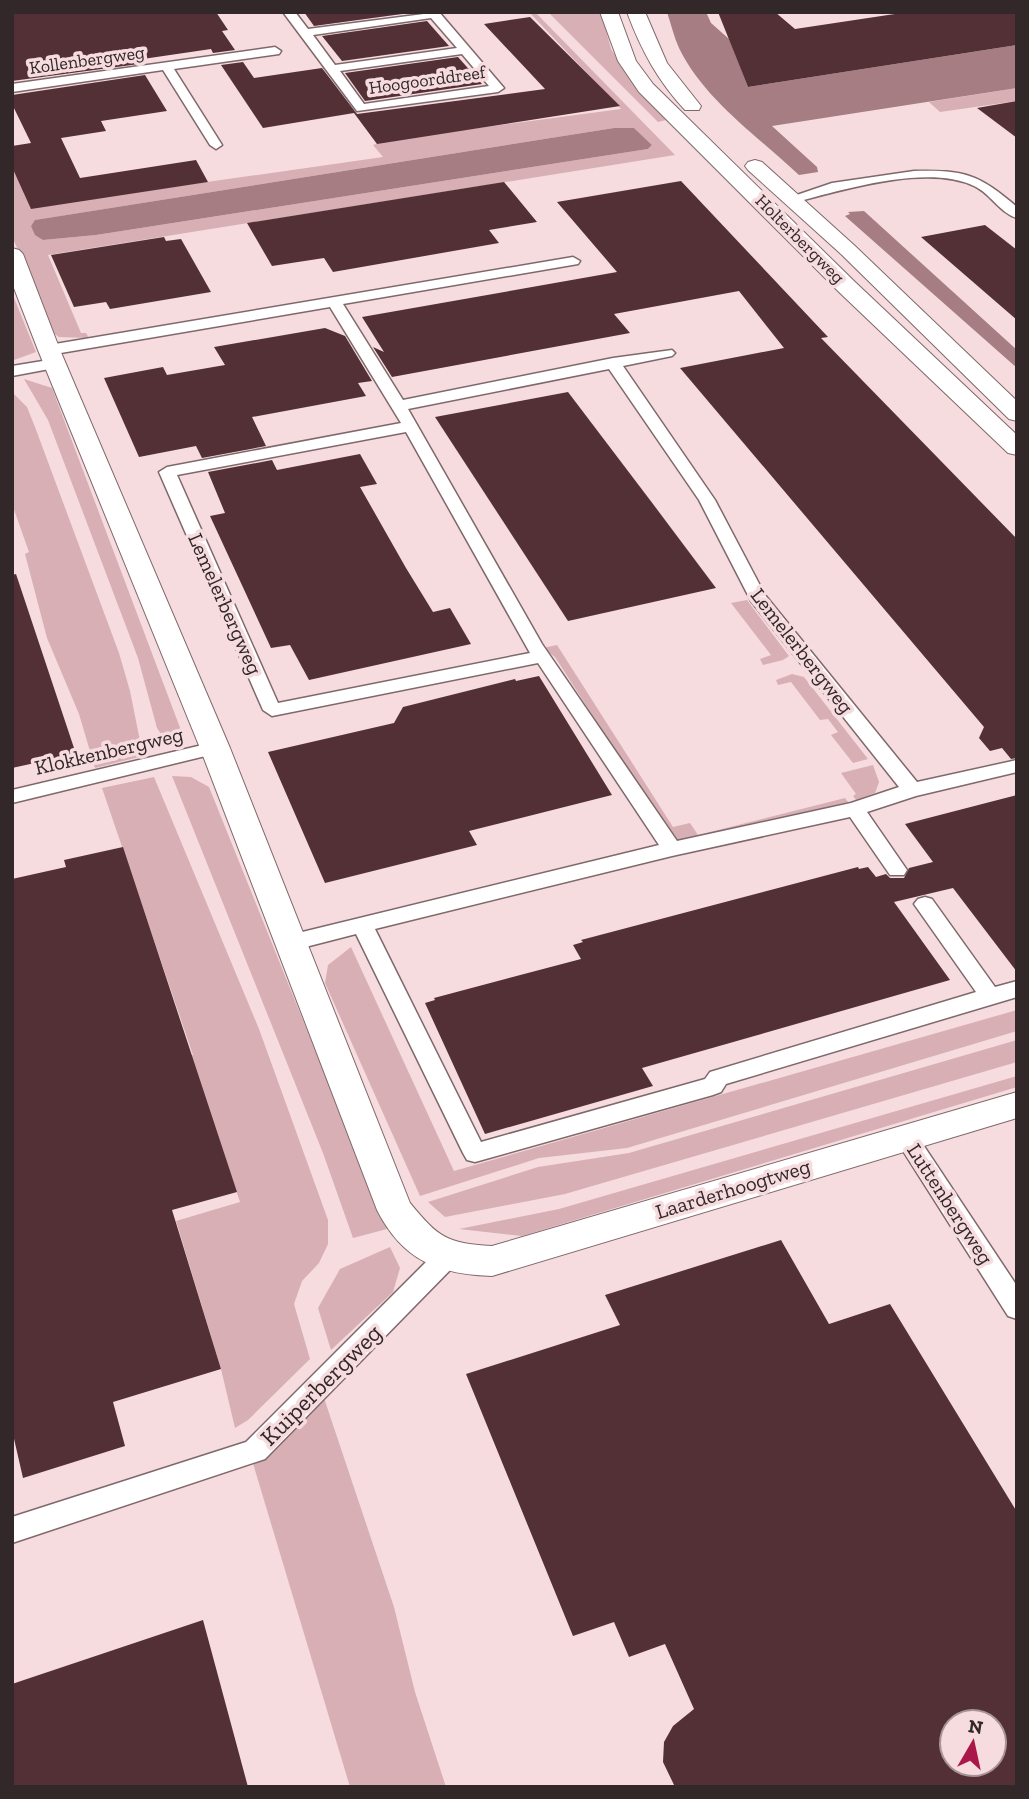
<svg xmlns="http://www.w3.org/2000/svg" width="1029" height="1799" viewBox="0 0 1029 1799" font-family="'Zilla Slab',serif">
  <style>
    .green { fill: #d8afb5; fill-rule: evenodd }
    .water { fill: #a57d83 }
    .building { fill: #523036; fill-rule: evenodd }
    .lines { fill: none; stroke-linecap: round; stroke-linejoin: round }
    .street-casing { stroke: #7f686b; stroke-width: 3 }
    .secondary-casing { stroke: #7f686b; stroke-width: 2 }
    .street { fill: #fff; fill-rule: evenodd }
    .secondary { fill: #fff; fill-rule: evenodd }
    .labels { text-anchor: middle; stroke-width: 7; stroke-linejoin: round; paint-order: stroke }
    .far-street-label { font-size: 18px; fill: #322829; stroke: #f6dcdf }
    .street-label { font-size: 21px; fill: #322829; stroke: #f6dcdf }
    .near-street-label { font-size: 24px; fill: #322829; stroke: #f6dcdf }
  </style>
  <rect width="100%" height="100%" fill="#f6dcdf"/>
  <g class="green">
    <path d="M529,12h6l140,143 -627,100 33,78h5l3,5 -30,-1 -7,-5 -40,-96v-72l20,43 351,-50 -10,-12 16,-5 232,-31zM614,128h20l18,17 -4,4 -552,86 -53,5 -12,-14 5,-6z"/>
    <polygon points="548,12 601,12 611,49 624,70 666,120 658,122"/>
    <polygon points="1017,88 1017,101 940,112 929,102"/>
    <polygon points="12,293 36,352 14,360 12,352"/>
    <polygon points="24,379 52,388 182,733 180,741 165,740 157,728 138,658 48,420"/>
    <polygon points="12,392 27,407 35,427 119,653 130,691 143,756 95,768 79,714 47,638 25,554 29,552 12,504"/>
    <polygon points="747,600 789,656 783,660 763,665 760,659 771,655 731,603"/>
    <path d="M557,645l116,182 17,-4 8,12 147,-37 3,4c-34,8 -150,45 -176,37l-117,-182 -12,-9z"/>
    <polygon points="792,674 804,677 868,759 853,763 831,735 838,732 828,719 820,720 791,682 778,685 776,680"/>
    <polygon points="873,765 879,782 875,793 856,800 853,796 856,794 841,773"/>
    <polygon points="172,776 191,777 209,787 387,1229 353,1238 323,1153"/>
    <polygon points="154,777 259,1029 328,1220 328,1244 319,1263 302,1281 294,1304 310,1359 248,1420 235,1428 221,1369 176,1221 240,1202 198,1079 130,1072 193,1055 102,788"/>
    <polygon points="351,947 454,1171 1017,1010 1017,1031 627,1148 539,1158 420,1196 325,983 328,965"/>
    <polygon points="1017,1040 1017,1062 565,1194 445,1217 428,1202 538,1167 629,1153"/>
    <polygon points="1017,1076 1017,1087 522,1236 459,1229 559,1209"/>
    <polygon points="390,1247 400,1268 393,1292 331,1350 318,1308 340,1269"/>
    <polygon points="324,1398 394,1607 415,1692 446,1787 350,1787 252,1460"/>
  </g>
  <g class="water">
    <path d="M667,12h39l5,11 18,16 19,48 269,-42v43l-245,38 45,41 1,5 -19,3c-40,-38 -95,-75 -120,-127 -5,-11 -8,-24 -12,-36z"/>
    <polygon points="614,128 634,128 652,145 648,149 96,235 43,240 35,235 31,226 35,220"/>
    <polygon points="864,211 1017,350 1017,368 845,216 850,214 848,212"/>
  </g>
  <g class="building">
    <polygon points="12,12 216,12 228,30 222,31 235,50 213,53 211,49 136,60 139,64 12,81"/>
    <polygon points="304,12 417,12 314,26"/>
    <polygon points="718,12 775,12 795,29 908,12 1017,12 1017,45 748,87"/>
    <polygon points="530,17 620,106 377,144 354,113 263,128 221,65 243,62 254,78 322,68 357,114 545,89 484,24"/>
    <polygon points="427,21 449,46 342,61 322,36"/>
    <polygon points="458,57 482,84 365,101 345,73"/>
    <polygon points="145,75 167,111 101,121 106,131 61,138 80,178 196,160 208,182 31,209 12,167 12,146 31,143 12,104 12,95"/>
    <polygon points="1017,101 1017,138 977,108"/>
    <polygon points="681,181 828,337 821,338 1017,539 1017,758 1011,759 1002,748 990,751 979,738 984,727 680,368 784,348 739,291 614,314 630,333 392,377 373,347 384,352 362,317 617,272 557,202"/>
    <polygon points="504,182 537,222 489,230 499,243 333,272 324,258 272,266 247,223"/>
    <polygon points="985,225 1017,250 1017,320 921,237"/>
    <polygon points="164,237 166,241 181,239 211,292 110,309 106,302 74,307 51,255"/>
    <polygon points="325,328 345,336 372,381 358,383 366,396 252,417 266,446 202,458 196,446 139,457 104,378 163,367 167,375 225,365 214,347"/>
    <polygon points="568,392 653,504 716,588 568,621 435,417"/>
    <polygon points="360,454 377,484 360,487 406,568 433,612 450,608 471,644 309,680 290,645 271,648 210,516 225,513 208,472 272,460 277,470"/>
    <polygon points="16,574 76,754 12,768 12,575"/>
    <polygon points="539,676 612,795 469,831 477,845 325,883 268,752 394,723 403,707 515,679 516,681"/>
    <polygon points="1017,795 1017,972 953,888 894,902 950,980 642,1068 653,1086 485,1134 425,1003 435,1000 434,998 581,959 573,945 583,942 581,940 858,867 859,869 868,867 876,877 886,874 890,878 904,878 909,868 933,862 905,824"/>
    <polygon points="123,847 237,1192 172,1210 221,1369 113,1402 125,1446 23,1478 12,1430 12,879 66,867 64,860"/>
    <path d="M781,1240l48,84 61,-20 127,208v275h-342l-12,-25 1,-20 9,-16 21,-17 -29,-65 -36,13 -15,-35 -41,14 -107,-262 154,-49 -15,-30zM952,1722h42v42h-42z"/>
    <polygon points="203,1620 248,1787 12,1787 12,1684"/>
  </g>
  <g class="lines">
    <g class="street-casing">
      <g id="street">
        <path d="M283,12h12l13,17 131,-17 65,76 -6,4 -141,19zM431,18l26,30 -122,17 -22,-30zM462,54l27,32 -125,18 -24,-33z"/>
        <polygon points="275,47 281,51 279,54 174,69 222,145 216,149 210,145 163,70 12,92 12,84"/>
        <path d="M914,171c51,-1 64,3 103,36v11c-17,-5 -27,-25 -43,-32 -47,-23 -135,5 -182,17l-7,-4 47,-16z"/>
        <path d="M573,257l7,4 -2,3 -235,40 60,96 210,-42 59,-8 3,3 -3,3 -49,10 92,134 50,95 152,187 100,-22v12l-101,24 -49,16 40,58 -3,5h-14l-40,-58 -178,39 -297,73 106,213 224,-63 5,-7 266,-80 -62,-88 4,-5 7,-2 7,2 63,88 22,-6v16l-291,87 -5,8 -8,3 -238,67 -8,-2 -4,-7 -107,-219 -66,17 -8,-3 -3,-5 3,-5 8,-3 369,-90 -121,-182 -266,53 -9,-6 -104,-238 8,-5 234,-44 -71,-116 -281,48 -8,-5 8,-5zM609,369l90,131 52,101 148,186 -48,16 -174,38 -135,-197 -134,-235zM406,432l124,221 -252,50 -101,-228z"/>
        <polygon points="55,359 60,361 63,364 60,367 12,376 12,366"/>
        <polygon points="215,742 222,744 225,748 222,752 12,803 12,790"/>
        <polygon points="906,1128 914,1131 1017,1286 1017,1319 1008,1316 898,1143 894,1137 898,1131"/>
        <polygon points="448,1246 457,1249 460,1256 457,1263 265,1459 12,1543 12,1517 246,1442 439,1249"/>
      </g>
    </g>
    <g class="secondary-casing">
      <g id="secondary">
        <polygon points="600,12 618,12 636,61 653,84 855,282 1017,435 1017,455 1008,453 839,292 639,92 618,61"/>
        <path d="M627,12h18l22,51 34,43 -2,4h-14c-27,-29 -44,-60 -58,-98z"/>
        <polygon points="755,160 762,162 855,246 1017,401 1017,421 1009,419 841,254 748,170 745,166 748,162"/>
        <path d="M12,248l7,2 4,4 37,96 170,398 180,455c29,35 36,40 82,43l525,-154v26l-525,158c-54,-2 -89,-15 -115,-66l-177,-462 -162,-398 -26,-67z"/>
      </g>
    </g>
    <use href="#street" class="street"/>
    <use href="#secondary" class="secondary"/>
  </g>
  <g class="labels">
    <g class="far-street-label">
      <text transform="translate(87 60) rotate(-8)" y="6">Kollenbergweg</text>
      <text transform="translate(427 80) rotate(-8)" y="6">Hoogoorddreef</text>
      <text transform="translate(800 239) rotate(45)" y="6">Holterbergweg</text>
    </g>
    <g class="street-label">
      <text transform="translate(225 604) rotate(66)" y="7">Lemelerbergweg</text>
      <text transform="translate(802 651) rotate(52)" y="7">Lemelerbergweg</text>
      <text transform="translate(109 751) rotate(-13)" y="7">Klokkenbergweg</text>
      <text transform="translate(733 1189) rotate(-17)" y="7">Laarderhoogtweg</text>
      <text transform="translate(950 1204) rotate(57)" y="7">Luttenbergweg</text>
    </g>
    <g class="near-street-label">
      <text transform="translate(321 1385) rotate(-45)" y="8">Kuiperbergweg</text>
    </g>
  </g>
  <rect width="1029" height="1799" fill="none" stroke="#322829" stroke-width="28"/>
  <g transform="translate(973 1743) rotate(9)"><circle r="33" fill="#f6dcdf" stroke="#a89496" stroke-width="2"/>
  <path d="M0-5L12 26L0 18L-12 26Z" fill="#aa1749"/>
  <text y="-10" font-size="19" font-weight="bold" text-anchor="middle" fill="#322829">N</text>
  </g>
</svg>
